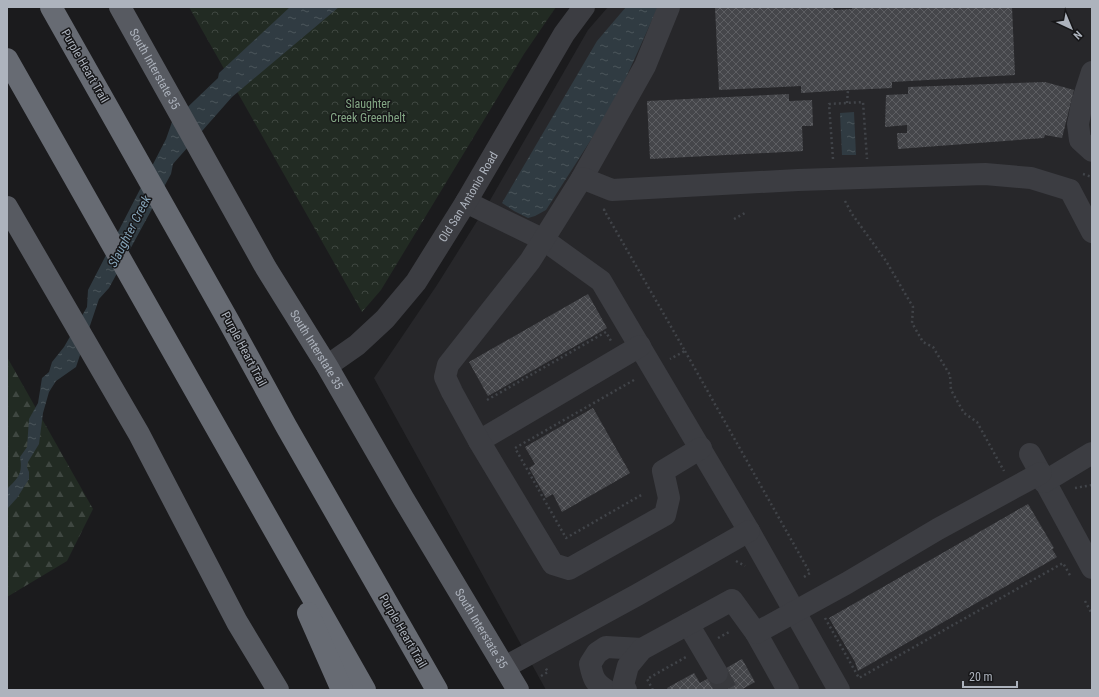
<svg xmlns="http://www.w3.org/2000/svg" width="1099" height="697" viewBox="0 0 1099 697" font-family="'Roboto Condensed',sans-serif">
  <style>
    .built { fill: #27272a }
    .forest { fill: url(#forest-firs) }
    .park { fill: url(#park-crowns) }
    .water { fill: url(#water-ripples) }
    .building { fill: url(#building-cross-hatch) }
    .lines { fill: none; stroke-linecap: round; stroke-linejoin: round }
    .minor-tunnel { stroke: #38393d; stroke-width: 22; stroke-dasharray: 22 11; stroke-linecap: butt }
    .path { stroke: #414449; stroke-width: 2.5; stroke-dasharray: 2 3; stroke-linecap: butt }
    .minor { stroke: #3c3d42; stroke-width: 22 }
    .major { stroke: #575a61; stroke-width: 22 }
    .highway { stroke: #676b73; stroke-width: 22 }
    .labels { text-anchor: middle; stroke-width: 3; stroke-linejoin: round; paint-order: stroke }
    .street-label { font-size: 12px; fill: #adb3bd; stroke: #161618 }
    .park-label { font-size: 12px; fill: #84a785; stroke: #161618 }
    .water-label { font-size: 13px; font-style: italic; fill: #84a2b7; stroke: #161618 }
  </style>
  <defs>
    <pattern id="forest-firs" width="22" height="20" patternUnits="userSpaceOnUse"><rect width="22" height="20" fill="#222b23"/><path d="M5 1l3.5 6h-7zM16 11l3.5 6h-7z" fill="#3f4741"/></pattern>
    <pattern id="park-crowns" width="20" height="18" patternUnits="userSpaceOnUse"><rect width="20" height="18" fill="#222b23"/><path d="M2 6a3 3 0 1 1 6 0M12 15a3 3 0 1 1 6 0" fill="none" stroke="#3f4741"/></pattern>
    <pattern id="water-ripples" width="26" height="14" patternUnits="userSpaceOnUse"><rect width="26" height="14" fill="#303b42"/><path d="M2 4q2-2 4 0t4 0M15 11q2-2 4 0t4 0" fill="none" stroke="#4b555b"/></pattern>
    <pattern id="building-cross-hatch" width="8" height="8" patternUnits="userSpaceOnUse"><rect width="8" height="8" fill="#45464a"/><path d="M0 0l8 8M0 8l8-8" fill="none" stroke="#5d5e62"/></pattern>
  </defs>
  <rect width="100%" height="100%" fill="#1b1b1d"/>
  <polygon class="built" points="608,7 1092,7 1092,690 546,690 374,378 437,285 489,202 588,30"/>
  <polygon class="forest" points="7,357 93,509 67,561 7,597"/>
  <polygon class="park" points="189,7 556,7 524,54 381,290 362,312"/>
  <g class="water">
    <path d="M290,7h49l-107,90 -59,67 -2,10 -62,114 -10,11 -23,68 -20,14 -7,11 -6,21 -4,31 -11,18 -1,5 2,5v7l-12,19 -10,11v-20c11,-11 16,-15 13,-32l7,-10 2,-28 9,-16 4,-25 7,-6 3,-10 12,-15 23,-40 1,-17 78,-151 6,-17 46,-44 1,-5z"/>
    <polygon points="626,7 658,7 624,82 596,132 546,210 535,216 528,218 514,211 502,203 597,41"/>
    <polygon points="854,112 856,155 842,155 840,113"/>
  </g>
  <g class="building">
    <polygon points="715,7 833,7 834,10 852,9 852,7 1012,7 1015,75 892,82 892,88 848,90 801,93 801,86 719,90"/>
    <polygon points="1045,82 1074,90 1062,138 1045,135 1044,138 898,149 897,133 907,133 907,125 885,127 886,95 908,94 908,87"/>
    <polygon points="789,94 789,101 812,100 813,126 802,126 803,151 650,159 647,101"/>
    <polygon points="588,294 607,328 488,396 469,362"/>
    <polygon points="593,408 630,473 562,512 553,494 546,498 529,468 535,464 525,447"/>
    <polygon points="1028,504 1054,548 1052,549 1057,557 858,671 855,662 829,618"/>
    <polygon points="742,659 755,682 741,690 668,690 667,688 694,673 700,683"/>
  </g>
  <g class="lines">
    <polyline class="minor-tunnel" points="717,673 726,690"/>
    <g class="path">
      <polyline points="847,103 848,90"/>
      <polyline points="833,159 829,104 863,102 867,159"/>
      <polyline points="1083,174 1092,177"/>
      <polyline points="845,201 852,214 886,261 913,307 912,323 923,342 933,347 950,375 951,390 964,413 977,422 1004,471"/>
      <polyline points="605,209 604,210 685,351 670,359"/>
      <polyline points="734,219 745,213"/>
      <polyline points="685,351 810,573 804,577"/>
      <polyline points="634,380 515,448 566,538 643,494"/>
      <polyline points="487,400 606,332 611,341"/>
      <polyline points="1075,488 1092,485"/>
      <polyline points="736,561 745,566"/>
      <polyline points="1085,601 1092,614"/>
      <polyline points="825,618 859,678 1063,563 1071,577"/>
      <polyline points="718,638 731,631"/>
      <polyline points="541,676 548,672 545,667"/>
      <polyline points="653,690 647,679 686,657"/>
    </g>
    <g class="minor">
      <polyline points="1092,72 1082,103 1078,124 1080,140 1092,151"/>
      <polyline points="582,178 645,66 669,7"/>
      <polyline points="466,202 544,240 601,281 749,531 839,690"/>
      <path id="s1" d="M327,366l30,-21 28,-26 31,-37 50,-80 98,-168 20,-27"/>
      <polyline points="479,441 640,346"/>
      <polyline points="701,448 663,471 669,498 665,515 569,569 553,564 479,441 452,392 445,377 448,365 530,261 582,178 612,190 798,180 985,174 1031,178 1070,190 1092,232"/>
      <polyline points="1030,454 1092,568"/>
      <polyline points="1044,482 1092,453"/>
      <polyline points="688,624 717,673"/>
      <polyline points="756,633 788,690"/>
      <polyline points="505,667 637,595 749,531"/>
      <path d="M606,690c-12,-8 -13,-12 -16,-26l7,-11 9,-6 36,2"/>
      <polyline points="626,690 623,685 628,666 642,649 732,600 756,633 847,583 938,529 1041,473"/>
    </g>
    <g class="major">
      <path id="s2" d="M120,7l146,261 61,98 76,132 115,192"/>
      <polyline points="7,207 139,434 237,622 278,690"/>
    </g>
    <g class="highway">
      <polyline points="51,7 228,320 286,426 437,690"/>
      <polyline points="7,59 365,690"/>
      <polyline points="308,613 342,690"/>
    </g>
  </g>
  <g class="labels">
    <g class="street-label">
      <text transform="translate(85 66) rotate(60)" y="4">Purple Heart Trail</text>
      <text dy="4" stroke="none"><textPath href="#s2" startOffset="71">South Interstate 35</textPath></text>
      <text dy="4" stroke="none"><textPath href="#s1" startOffset="223">Old San Antonio Road</textPath></text>
      <text transform="translate(244 349) rotate(62)" y="4">Purple Heart Trail</text>
      <text dy="4" stroke="none"><textPath href="#s2" startOffset="395">South Interstate 35</textPath></text>
      <text dy="4" stroke="none"><textPath href="#s2" startOffset="719">South Interstate 35</textPath></text>
      <text transform="translate(403 631) rotate(60)" y="4">Purple Heart Trail</text>
    </g>
    <g class="park-label">
      <text x="368" y="108">Slaughter<tspan x="368" dy="14">Creek Greenbelt</tspan></text>
    </g>
    <g class="water-label">
      <text transform="translate(129 231) rotate(-63)" y="5">Slaughter Creek</text>
    </g>
  </g>
  <rect width="1099" height="697" fill="none" stroke="#adb3bd" stroke-width="16"/>
  <g transform="translate(1071 28) rotate(136)" stroke="#161618" stroke-width="3" paint-order="stroke">
  <path d="M0-3L7 15L0 10L-7 15Z" fill="#adb3bd"/>
  <text y="-6" font-size="11" font-weight="bold" text-anchor="middle" fill="#adb3bd">N</text>
  </g>
  <path d="M963 681v6h54v-6" fill="none" stroke="#adb3bd" stroke-width="2"/>
  <text x="969" y="681" font-size="12" fill="#adb3bd" stroke="#161618" stroke-width="3" paint-order="stroke">20 m</text>
</svg>
